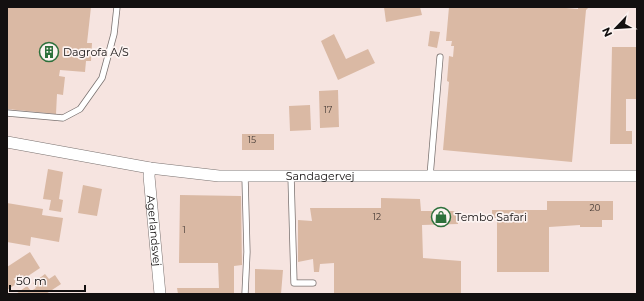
<svg xmlns="http://www.w3.org/2000/svg" width="644" height="301" viewBox="0 0 644 301" font-family="Montserrat,sans-serif">
  <style>
    .built { fill: #f6e4e0 }
    .building { fill: #dab9a4 }
    .lines { fill: none; stroke-linecap: round; stroke-linejoin: round }
    .lane-casing { stroke: #7a7270; stroke-width: 7 }
    .street-casing { stroke: #7a7270; stroke-width: 12 }
    .lane { stroke: #fff; stroke-width: 5.5 }
    .street { stroke: #fff; stroke-width: 11 }
    .labels { text-anchor: middle; stroke-width: 3.5; stroke-linejoin: round; paint-order: stroke }
    .number-label { font-size: 9px; fill: #453a35 }
    .poi-label { font-size: 11px; fill: #131010; stroke: #fcf3f1; text-anchor: start }
    .street-label { font-size: 11px; fill: #131010; stroke: #fcf3f1 }
  </style>
  <rect width="100%" height="100%" fill="#fcf3f1"/>
  <rect class="built" x="7" y="7" width="630" height="287"/>
  <g class="building">
    <polygon points="7,7 91,7 87,43 92,43 91,61 86,61 85,72 60,70 59,76 65,77 63,95 57,94 56,114 7,109"/>
    <polygon points="384,7 420,7 422,15 386,22"/>
    <polygon points="449,7 554,7 578,9 578,7 589,7 586,10 572,162 443,150 449,82 447,81 449,56 453,57 454,46 451,46 452,41 446,41"/>
    <polygon points="430,31 440,32 437,48 428,46"/>
    <polygon points="334,34 346,59 368,49 375,63 338,80 321,41"/>
    <polygon points="612,47 637,47 637,99 626,99 626,131 632,131 632,144 610,144"/>
    <polygon points="338,90 339,127 320,128 319,91"/>
    <polygon points="310,105 311,130 290,131 289,106"/>
    <rect x="242" y="134" width="32" height="16"/>
    <polygon points="48,169 63,172 59,199 63,200 61,212 49,210 51,200 43,199"/>
    <polygon points="83,185 102,189 97,216 78,213"/>
    <polygon points="180,195 241,196 242,265 234,266 234,294 178,294 177,288 219,288 218,263 179,263"/>
    <polygon points="381,198 420,199 421,211 458,211 458,224 422,225 423,258 461,261 461,294 334,294 334,263 320,264 319,272 314,272 313,259 298,262 298,220 312,221 310,208 381,208"/>
    <polygon points="547,201 613,201 613,220 602,220 602,227 580,227 580,225 549,227 549,272 497,272 497,218 492,218 492,210 547,210"/>
    <polygon points="7,203 43,209 42,215 63,218 59,242 31,237 30,246 7,242"/>
    <polygon points="30,252 40,268 7,290 7,267"/>
    <polygon points="255,269 283,270 281,294 255,294"/>
    <polygon points="45,274 49,279 55,275 61,284 46,294 16,294 27,286 31,291 36,288 33,283"/>
  </g>
  <g class="lines">
    <g class="lane-casing">
      <g id="lane">
        <polyline points="7,113 63,118 80,109 102,78 114,34 117,7"/>
        <polyline points="291,176 294,283 313,283"/>
        <polyline points="430,176 440,57"/>
        <polyline points="245,177 247,252 245,294"/>
      </g>
    </g>
    <g class="street-casing">
      <g id="street">
        <path id="s1" d="M7,142l143,26 69,8h418"/>
        <path id="s2" d="M150,168l-1,8 11,118"/>
      </g>
    </g>
    <use href="#lane" class="lane"/>
    <use href="#street" class="street"/>
  </g>
  <defs>
    <g id="building-ring" transform="scale(1)"><circle r="9.5" fill="#fcf3f1" stroke="#2d703b" stroke-width="1.5"/><path d="M-4-6H4V6H1V3H-1V6H-4ZM-2.5-4.3h1.7v1.8h-1.7ZM.8-4.3h1.7v1.8H.8ZM-2.5-1h1.7V.8h-1.7ZM.8-1h1.7V.8H.8Z" fill="#2d703b"/></g>
    <g id="shop-ring" transform="scale(1)"><circle r="9.5" fill="#fcf3f1" stroke="#2d703b" stroke-width="1.5"/><path d="M-5-2.5h2.3a2.7 3.5 0 0 1 5.4 0H5L5.5 6h-11ZM-1.5-2.5h3a1.5 2.3 0 0 0-3 0Z" fill="#2d703b"/></g>
  </defs>
  <g fill-rule="evenodd">
    <use href="#building-ring" x="49" y="52"/>
    <use href="#shop-ring" x="441" y="217"/>
  </g>
  <g class="labels">
    <g class="number-label">
      <text x="328" y="113">17</text>
      <text x="252" y="143">15</text>
      <text x="595" y="211">20</text>
      <text x="377" y="220">12</text>
      <text x="184" y="233">1</text>
    </g>
    <g class="poi-label">
      <text x="63" y="56">Dagrofa A/S</text>
      <text x="455" y="221">Tembo Safari</text>
    </g>
    <g class="street-label">
      <text dy="4" stroke="none"><textPath href="#s1" startOffset="316">Sandagervej</textPath></text>
      <text dy="4" stroke="none"><textPath href="#s2" startOffset="63">Agerlandsvej</textPath></text>
    </g>
  </g>
  <rect width="644" height="301" fill="none" stroke="#131010" stroke-width="16"/>
  <g transform="translate(616 28) rotate(245)" stroke="#fcf3f1" stroke-width="3" paint-order="stroke">
  <path d="M0-3L7 15L0 10L-7 15Z" fill="#131010"/>
  <text y="-6" font-size="11" font-weight="bold" text-anchor="middle" fill="#131010">N</text>
  </g>
  <path d="M10 285v6h75v-6" fill="none" stroke="#131010" stroke-width="2"/>
  <text x="16" y="285" font-size="12" fill="#131010" stroke="#fcf3f1" stroke-width="3" paint-order="stroke">50 m</text>
</svg>
